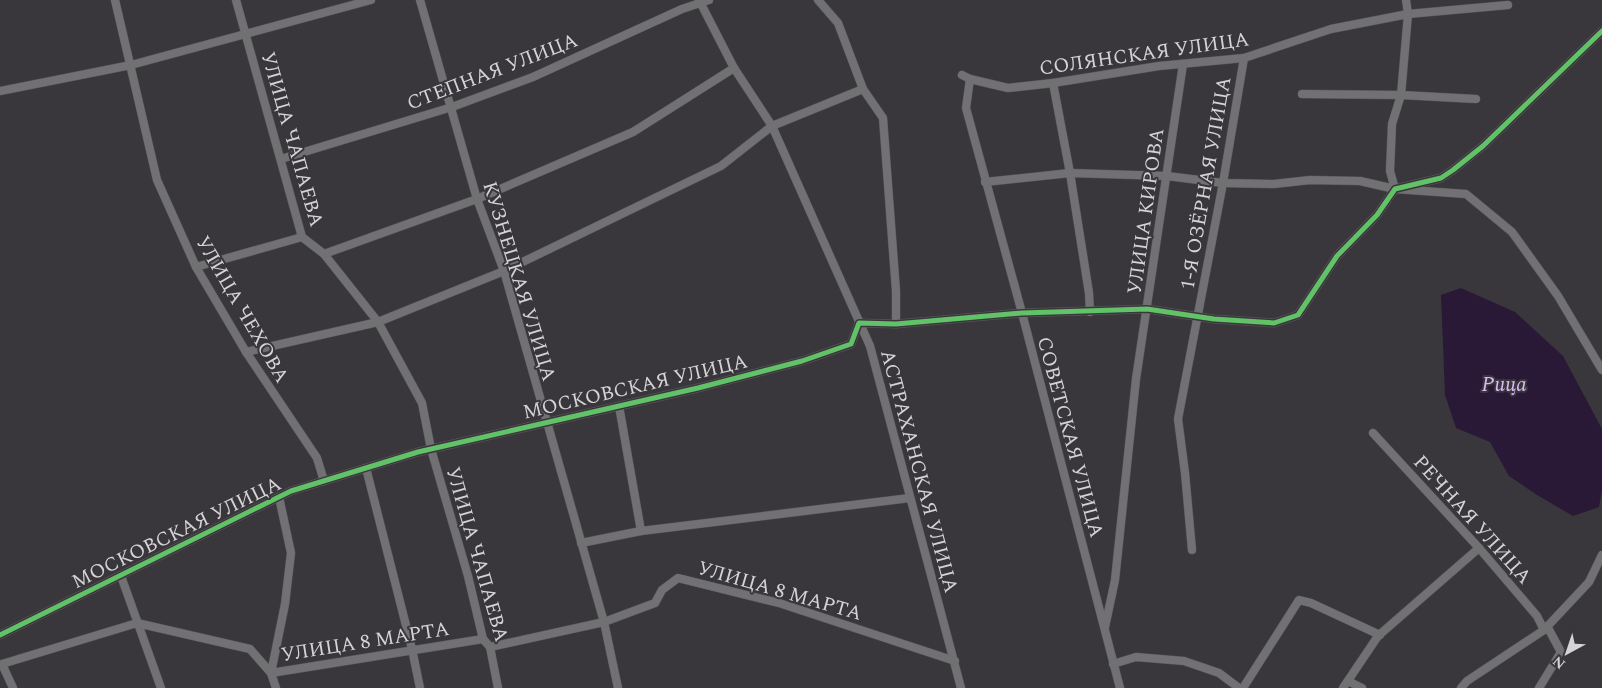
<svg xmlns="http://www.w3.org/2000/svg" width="1602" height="688" viewBox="0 0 1602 688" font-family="Spectral,serif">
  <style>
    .water { fill: #2a1936 }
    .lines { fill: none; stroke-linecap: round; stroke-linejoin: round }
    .minor-casing { stroke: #555356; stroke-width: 9 }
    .minor { stroke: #717072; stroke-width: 8 }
    .cycleway-casing { stroke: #39363c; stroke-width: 8 }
    .cycleway { stroke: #61c268; stroke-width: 5 }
    .labels { text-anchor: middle; stroke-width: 4; stroke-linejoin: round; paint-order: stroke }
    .street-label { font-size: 20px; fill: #d5d3d6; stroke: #39363c }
    .water-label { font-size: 21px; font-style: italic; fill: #ddb9f9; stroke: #39363c }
  </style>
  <rect width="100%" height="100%" fill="#39373b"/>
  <polygon class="water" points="1461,288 1515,312 1563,356 1602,429 1602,490 1599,507 1573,516 1537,495 1509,476 1490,442 1456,428 1445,395 1441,295"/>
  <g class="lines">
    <g class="minor-casing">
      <g id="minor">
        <polyline points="115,0 157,180 196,267 246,352 317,458 324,481"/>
        <polyline points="236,0 302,237 324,254 378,322 422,403 431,449 468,576 483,639 490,647 498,688"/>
        <polyline points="420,0 477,199 504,271 604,622 618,688"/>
        <polyline points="699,0 734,68 772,126 870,346 961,688"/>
        <polyline points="818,0 838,23 863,89 883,118 896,291 896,324"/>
        <polyline points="962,75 970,79 1008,88 1053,83 1159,66 1244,58 1331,29 1408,14 1508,5"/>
        <polyline points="970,79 966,108 1022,313 1120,688"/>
        <polyline points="1053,83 1070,173 1089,293 1090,312"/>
        <polyline points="0,91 131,65 371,0"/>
        <polyline points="1302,94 1401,95 1476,99"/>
        <polyline points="281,159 452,107 533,77 682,9 709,0"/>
        <polyline points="985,182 1070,173 1167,176 1223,183 1274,184 1310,180 1360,181 1395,189 1466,194 1512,232 1558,296 1602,370"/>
        <polyline points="1395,189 1390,171 1392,124 1401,95 1408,14 1406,0"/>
        <polyline points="324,254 477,199 633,132 734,68"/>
        <polyline points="196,267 302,237"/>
        <polyline points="859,323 896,324 1022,313 1147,309 1214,319 1274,323 1298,315 1337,256 1377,215 1395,189 1441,178 1453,170 1483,146 1602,31"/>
        <polyline points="246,352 378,322 504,271 721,166 772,126 863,89"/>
        <polyline points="619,406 641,531"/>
        <polyline points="1373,433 1479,548 1537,616 1544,630"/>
        <polyline points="366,468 412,649 420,688"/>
        <polyline points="581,543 641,531 910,498"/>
        <polyline points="1192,550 1185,473 1178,419 1223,183 1244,58"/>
        <polyline points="121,576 161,688"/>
        <polyline points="1105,627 1115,580 1136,379 1183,64"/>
        <polyline points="0,635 291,491 418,452 698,388 802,361 851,344 859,323"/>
        <polyline points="490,647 604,622 655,603 662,590 678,578 779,603 955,661"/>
        <polyline points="1113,664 1136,657 1184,661 1219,673 1239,688"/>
        <polyline points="1348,681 1362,688"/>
        <polyline points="13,688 2,664 137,623 250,649 271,673 483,639"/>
        <polyline points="276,688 271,673 285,604 291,553 279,497"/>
        <polyline points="1243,688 1299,600 1311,603 1380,635"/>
        <polyline points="1343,688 1378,636 1479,548"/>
        <polyline points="1461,688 1467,681 1544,630 1589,582 1602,555"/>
        <polyline points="1539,688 1561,652 1547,626"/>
      </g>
    </g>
    <use href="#minor" class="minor"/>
    <g class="cycleway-casing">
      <polyline id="cycleway" points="0,635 291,491 418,452 698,388 802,361 851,344 859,323 896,324 1022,313 1147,309 1214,319 1274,323 1298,315 1337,256 1377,215 1395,189 1441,178 1453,170 1483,146 1602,31"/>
    </g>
    <use href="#cycleway" class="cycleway"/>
  </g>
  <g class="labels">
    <g class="street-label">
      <text transform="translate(1144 53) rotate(-8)" y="7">СОЛЯНСКАЯ УЛИЦА</text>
      <text transform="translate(492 71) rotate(-21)" y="7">СТЕПНАЯ УЛИЦА</text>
      <text transform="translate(293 139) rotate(74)" y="7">УЛИЦА ЧАПАЕВА</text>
      <text transform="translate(1205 183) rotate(-80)" y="7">1-Я ОЗЁРНАЯ УЛИЦА</text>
      <text transform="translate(1145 211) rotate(-82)" y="7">УЛИЦА КИРОВА</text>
      <text transform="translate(520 281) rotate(73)" y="7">КУЗНЕЦКАЯ УЛИЦА</text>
      <text transform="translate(243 309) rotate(60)" y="7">УЛИЦА ЧЕХОВА</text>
      <text transform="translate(635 386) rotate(-13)" y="7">МОСКОВСКАЯ УЛИЦА</text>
      <text transform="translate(1071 437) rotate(75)" y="7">СОВЕТСКАЯ УЛИЦА</text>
      <text transform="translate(920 471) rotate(75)" y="7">АСТРАХАНСКАЯ УЛИЦА</text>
      <text transform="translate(1473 519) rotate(48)" y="7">РЕЧНАЯ УЛИЦА</text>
      <text transform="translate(176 532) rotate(-26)" y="7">МОСКОВСКАЯ УЛИЦА</text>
      <text transform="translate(478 554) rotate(74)" y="7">УЛИЦА ЧАПАЕВА</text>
      <text transform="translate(780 590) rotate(16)" y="7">УЛИЦА 8 МАРТА</text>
      <text transform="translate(365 641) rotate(-9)" y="7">УЛИЦА 8 МАРТА</text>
    </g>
    <g class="water-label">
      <text x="1504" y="391">Рица</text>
    </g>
  </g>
  <g transform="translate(1567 653) rotate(220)" stroke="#39363c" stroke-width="4" paint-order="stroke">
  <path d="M0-4L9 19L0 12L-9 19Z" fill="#d5d3d6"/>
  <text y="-8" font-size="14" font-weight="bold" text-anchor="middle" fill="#d5d3d6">N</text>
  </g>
</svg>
